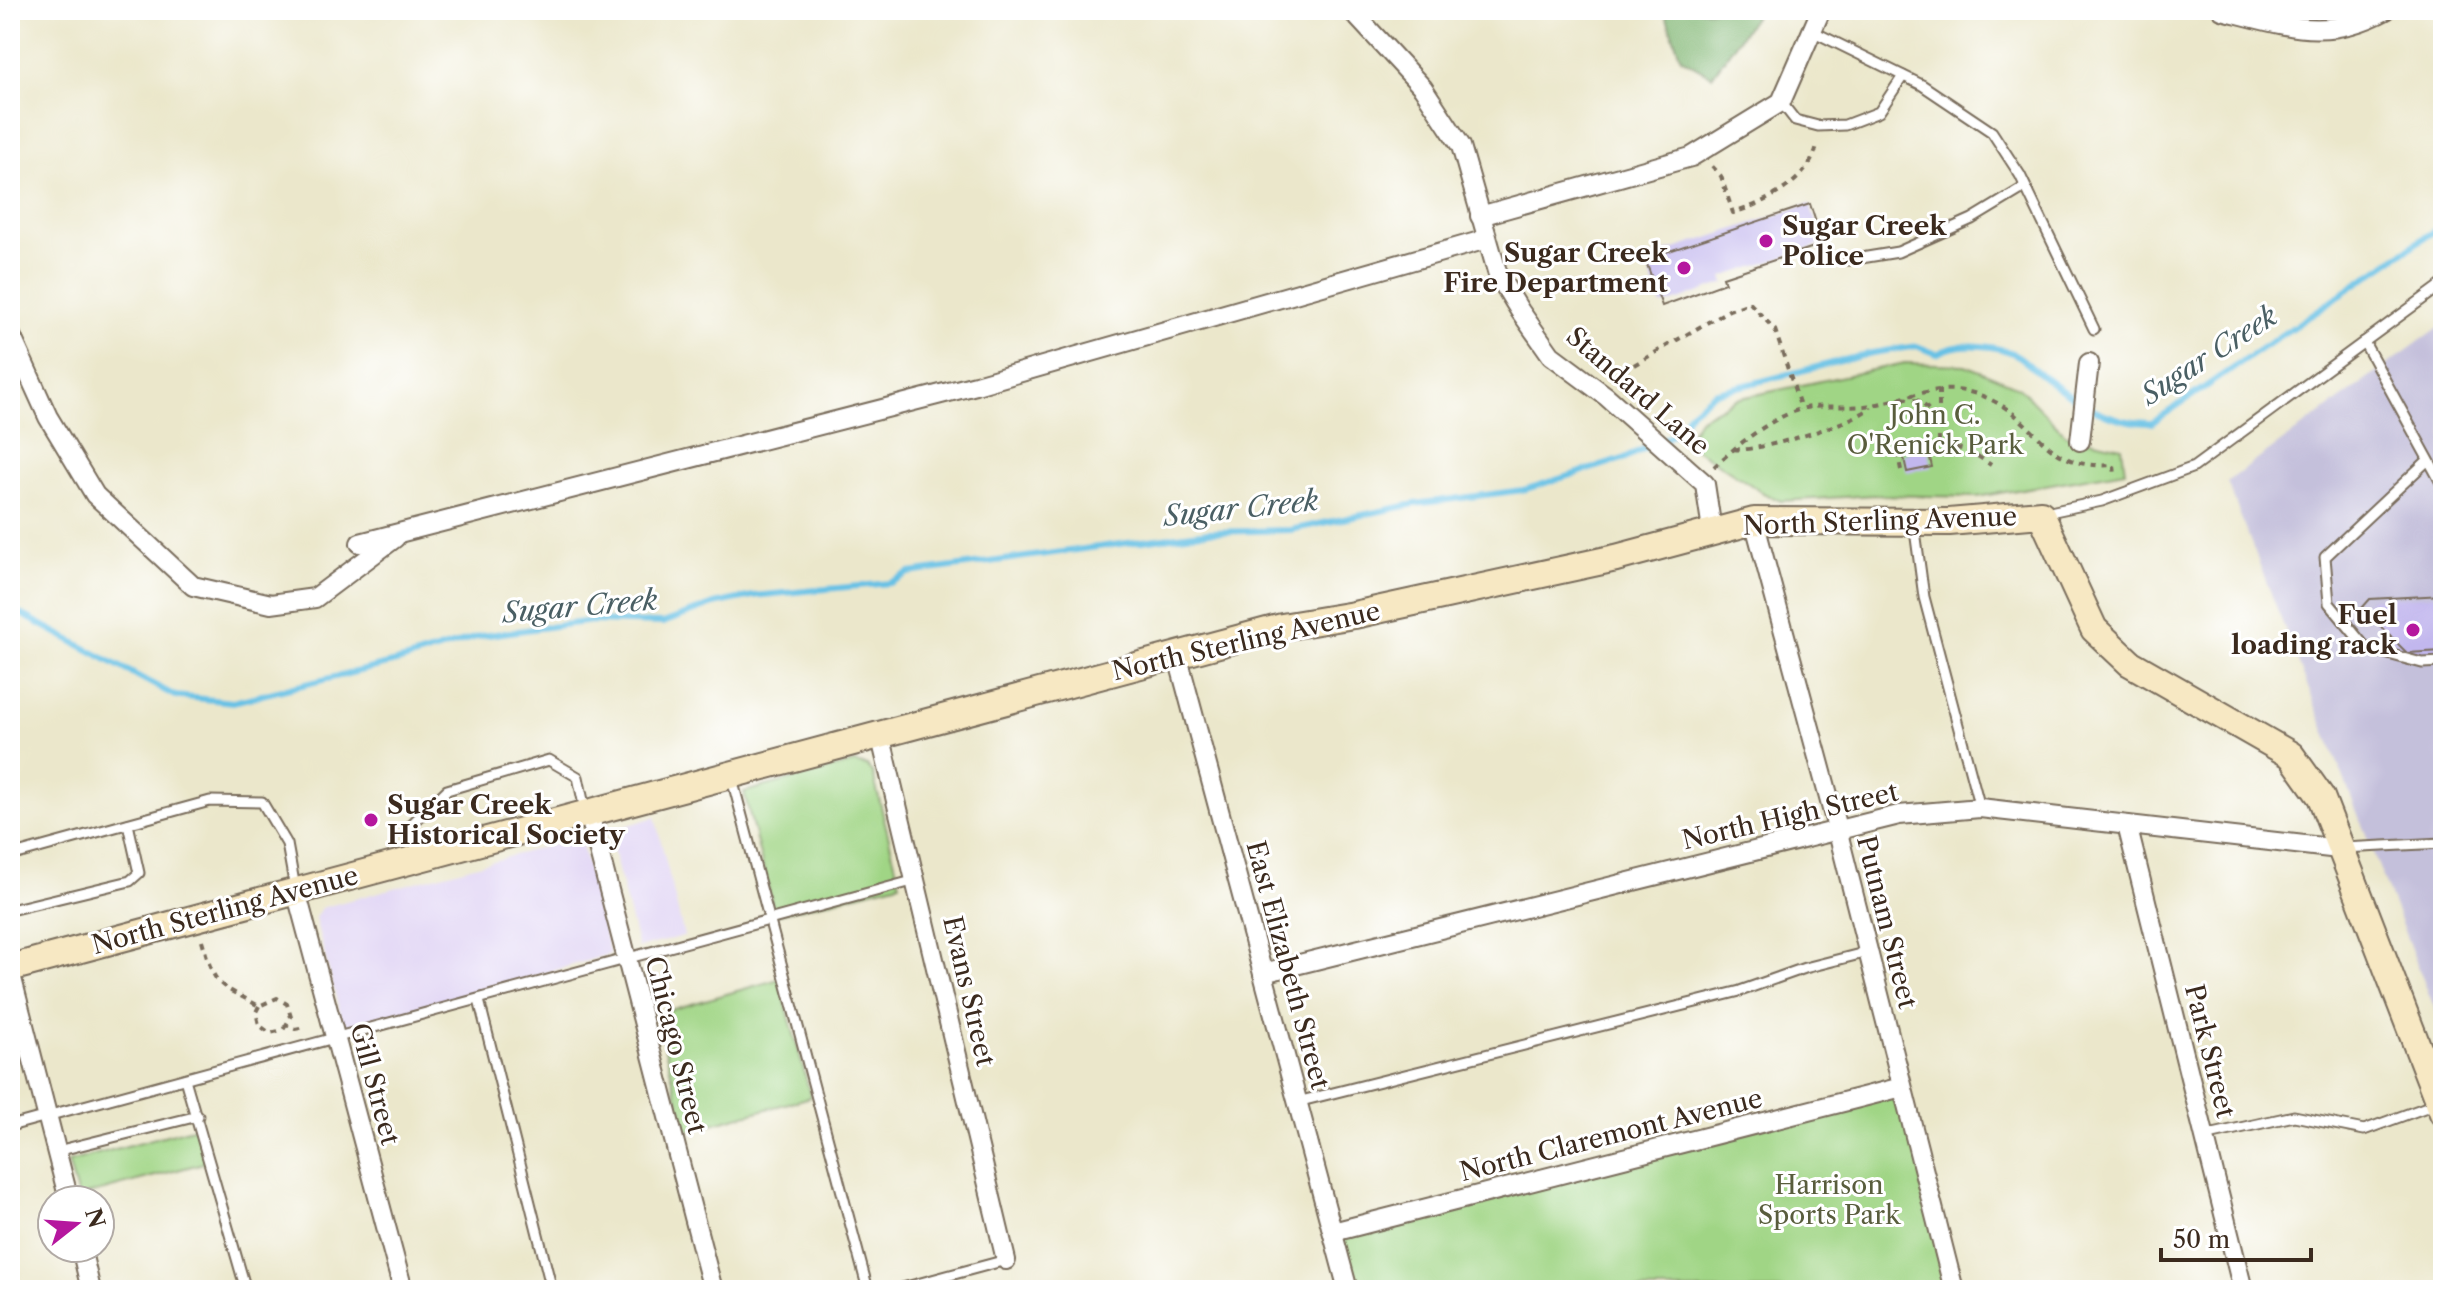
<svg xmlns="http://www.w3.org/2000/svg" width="2453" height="1300" viewBox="0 0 2453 1300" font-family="'Libre Caslon Text',serif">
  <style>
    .built { fill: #e0d4f4 }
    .industrial { fill: #c4c0db }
    .green { fill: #a0d585; stroke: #6e8052; stroke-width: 2 }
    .forest { fill: #80b672; stroke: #5e7048; stroke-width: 2 }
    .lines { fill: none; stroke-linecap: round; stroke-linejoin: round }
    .stream { stroke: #67c1e5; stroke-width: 6 }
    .building { fill: #c2b7ee }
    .service-casing { stroke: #796c5b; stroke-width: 13 }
    .minor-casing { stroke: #796c5b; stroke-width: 22 }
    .secondary-casing { stroke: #796c5b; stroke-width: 30 }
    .path { stroke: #796c5b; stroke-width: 4; stroke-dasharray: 6 6; stroke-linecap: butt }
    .service { stroke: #fff; stroke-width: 9 }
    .minor { stroke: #fff; stroke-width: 18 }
    .secondary { stroke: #f7e8c3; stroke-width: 26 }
    .poi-dot { fill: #b5179e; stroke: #fff; stroke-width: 3 }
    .labels { text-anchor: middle; stroke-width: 6; stroke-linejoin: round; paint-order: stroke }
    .poi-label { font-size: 26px; font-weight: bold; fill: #3b2a1e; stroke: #fff; text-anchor: start }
    .street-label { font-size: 26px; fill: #3b2a1e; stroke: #fff }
    .park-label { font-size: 26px; fill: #595d3d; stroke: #fff }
    .water-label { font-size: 28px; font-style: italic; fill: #4a5f64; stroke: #fff }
  </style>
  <rect width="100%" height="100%" fill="#fff"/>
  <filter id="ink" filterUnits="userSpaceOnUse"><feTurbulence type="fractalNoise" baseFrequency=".0125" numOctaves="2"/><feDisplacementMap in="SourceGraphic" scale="16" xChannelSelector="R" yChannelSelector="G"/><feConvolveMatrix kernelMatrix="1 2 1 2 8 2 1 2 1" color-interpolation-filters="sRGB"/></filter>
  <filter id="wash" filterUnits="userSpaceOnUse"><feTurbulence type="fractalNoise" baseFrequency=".006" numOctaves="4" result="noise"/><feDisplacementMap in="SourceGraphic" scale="32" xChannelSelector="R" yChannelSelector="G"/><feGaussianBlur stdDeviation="1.8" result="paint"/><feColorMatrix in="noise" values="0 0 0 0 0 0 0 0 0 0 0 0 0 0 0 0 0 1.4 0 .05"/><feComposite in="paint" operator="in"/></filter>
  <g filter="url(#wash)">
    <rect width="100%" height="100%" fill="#ebe7cb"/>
    <g class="built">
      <polygon points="655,817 684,936 638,948 610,838 619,828"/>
      <polygon points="573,839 582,845 610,954 345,1032 315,918 321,908"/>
    </g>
    <polygon class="industrial" points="2443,324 2443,1030 2227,482"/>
    <g class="green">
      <polygon points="1905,363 1965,365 2019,387 2066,435 2122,447 2125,471 1977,497 1876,495 1781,501 1765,494 1685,442 1699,419 1736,399"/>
      <polygon points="854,763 867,766 873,774 900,883 775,915 744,792"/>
      <polygon points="779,979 811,1097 686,1131 656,1014"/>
      <polygon points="1902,1087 1954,1290 1348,1290 1333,1232"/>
      <polygon points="196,1127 207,1162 78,1197 68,1162"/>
    </g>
    <polygon class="forest" points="1664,10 1759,10 1712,76 1681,58"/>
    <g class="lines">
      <path class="stream" d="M10,608l165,88 58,6 171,-42 76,-24 112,-15 71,2 51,-19 39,-8 137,-13 19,-10 299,-41 82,-2 125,-26 108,-14 100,-31 53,-26 14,-21 24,-19 158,-40 45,-7 20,8c20,-12 50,-10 73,-2 11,3 21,16 30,22 34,26 69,50 112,49l291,-198"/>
    </g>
    <g id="blocks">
      <g class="building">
        <polygon points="1810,204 1823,244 1723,277 1725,283 1662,306 1645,259"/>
        <polygon points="1921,447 1922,450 1928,449 1932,467 1907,472 1903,454"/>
        <polygon points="2443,595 2443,651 2407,653 2362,608 2370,599"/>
      </g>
    </g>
  </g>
  <g filter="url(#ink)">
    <use href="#blocks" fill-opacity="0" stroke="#796c5b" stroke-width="2"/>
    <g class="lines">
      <g class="service-casing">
        <g id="service">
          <polyline points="1812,31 1922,85 1992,132 2020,175 2094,329"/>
          <polyline points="1781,102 1795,120 1818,126 1845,125 1879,112 1903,76"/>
          <polyline points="1849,260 1898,252 1972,219 2025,187"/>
          <polyline points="2364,342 2443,486"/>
          <polyline points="2427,461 2325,557 2329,603 2366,648 2422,663 2443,662"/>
          <polyline points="2045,513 2102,501 2194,467 2443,284"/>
          <polyline points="1914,523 1924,597 1980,808"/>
          <polyline points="731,775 868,1290"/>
          <polyline points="2343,848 2443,843"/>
          <polyline points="417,855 412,824 447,790 549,760 578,777 585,810"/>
          <polyline points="10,856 210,801 262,802 287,844 295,888"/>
          <polyline points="10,910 130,881 139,873 128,824"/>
          <polyline points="479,1000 552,1290"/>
          <polyline points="185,1079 246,1290"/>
          <polyline points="1297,1102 1740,991 1805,968 1868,952"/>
          <polyline points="10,1126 916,880"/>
          <polyline points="2204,1136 2294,1116 2364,1130 2435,1104"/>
          <polyline points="57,1151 198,1116"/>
          <polyline points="895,1290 1006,1260"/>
        </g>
      </g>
      <g class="minor-casing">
        <g id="minor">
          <polyline points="1351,10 1423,88 1461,146 1498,275 1520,311 1551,355 1606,396 1705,484 1712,530"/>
          <path d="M2222,10c64,15 103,33 164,0"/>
          <polyline points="1480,216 1691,157 1781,102 1821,10"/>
          <polyline points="10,333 48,417 95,495 193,586 271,604 315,598 395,538"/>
          <polyline points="2080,441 2089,363"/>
          <polyline points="1754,521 1833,813 1954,1290"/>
          <polyline points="360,543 976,385 1487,239"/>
          <polyline points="1177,654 1348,1290"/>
          <polyline points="880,734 1006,1260"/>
          <polyline points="589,813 713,1290"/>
          <polyline points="2127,825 2243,1290"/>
          <polyline points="296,891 403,1290"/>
          <polyline points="10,971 69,1200"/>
          <polyline points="1263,973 1899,815 1980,808 2339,849"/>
          <polyline points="1333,1232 1902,1087"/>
          <polyline points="81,1248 91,1290"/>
        </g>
      </g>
      <g class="secondary-casing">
        <polyline id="secondary" points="10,968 1282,627 1354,615 1616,558 1754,521 1949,522 2041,514 2094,629 2130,663 2291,755 2321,797 2443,1113"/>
      </g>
      <g class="path">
        <path d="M1712,166l9,10 12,37c32,-10 77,-32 84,-68"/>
        <polyline points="1613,377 1729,310 1750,303 1775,330 1801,409"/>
        <polyline points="1939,389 1939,444 1970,451 1991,465"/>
        <polyline points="1899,398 1911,419 1912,429"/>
        <polyline points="1902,398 1920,401 1937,418"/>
        <path d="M1734,449c20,5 125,-28 137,-42"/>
        <path d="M1714,467c21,-21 67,-57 97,-60 22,-2 45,2 67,-3 38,-9 68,-23 107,-7 56,23 57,74 129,68l1,10"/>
        <polyline points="1901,470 1897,450 1939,444"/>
        <path d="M202,940c14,50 14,42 57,66l18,-8 10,6 4,13 -5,8 9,4 11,-2"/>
        <polyline points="259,1006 256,1012 259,1025 270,1033 283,1030 286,1025"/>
      </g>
      <use href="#service" class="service"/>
      <use href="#minor" class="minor"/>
      <use href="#secondary" class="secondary"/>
    </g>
  </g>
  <g class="poi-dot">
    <circle cx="1766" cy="241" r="8"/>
    <circle cx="1684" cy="268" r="8"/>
    <circle cx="2413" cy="630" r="8"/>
    <circle cx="371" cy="820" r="8"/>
  </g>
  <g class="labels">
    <g class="poi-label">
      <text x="1782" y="235">Sugar Creek<tspan x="1782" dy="30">Police</tspan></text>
      <text x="1668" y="262" text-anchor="end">Sugar Creek<tspan x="1668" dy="30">Fire Department</tspan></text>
      <text x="2397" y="624" text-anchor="end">Fuel<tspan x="2397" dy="30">loading rack</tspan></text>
      <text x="387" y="814">Sugar Creek<tspan x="387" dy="30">Historical Society</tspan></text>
    </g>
    <g class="street-label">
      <text transform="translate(1638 391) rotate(41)" y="9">Standard Lane</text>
      <text transform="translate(1880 521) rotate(-2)" y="9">North Sterling Avenue</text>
      <text transform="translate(1246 641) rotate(-13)" y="9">North Sterling Avenue</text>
      <text transform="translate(1790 816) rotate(-13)" y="9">North High Street</text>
      <text transform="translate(225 910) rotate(-15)" y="9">North Sterling Avenue</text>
      <text transform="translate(1887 922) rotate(76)" y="9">Putnam Street</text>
      <text transform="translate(1288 965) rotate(75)" y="9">East Elizabeth Street</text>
      <text transform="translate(969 991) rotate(77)" y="9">Evans Street</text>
      <text transform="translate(676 1045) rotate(76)" y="9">Chicago Street</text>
      <text transform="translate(2210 1051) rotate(76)" y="9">Park Street</text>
      <text transform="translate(375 1084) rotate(75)" y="9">Gill Street</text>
      <text transform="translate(1611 1135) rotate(-14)" y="9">North Claremont Avenue</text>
    </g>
    <g class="park-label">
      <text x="1935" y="424">John C.<tspan x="1935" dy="30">O'Renick Park</tspan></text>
      <text x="1829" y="1194">Harrison<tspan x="1829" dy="30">Sports Park</tspan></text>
    </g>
    <g class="water-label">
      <text transform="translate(2209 355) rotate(-33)" y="10">Sugar Creek</text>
      <text transform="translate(1241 508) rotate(-6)" y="10">Sugar Creek</text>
      <text transform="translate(580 606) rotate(-5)" y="10">Sugar Creek</text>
    </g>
  </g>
  <rect width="2453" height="1300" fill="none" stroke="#fff" stroke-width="40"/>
  <g transform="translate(76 1224) rotate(73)"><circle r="38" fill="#ffffff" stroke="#b1aaa5" stroke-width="2"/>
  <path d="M0-6L14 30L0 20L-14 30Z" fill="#b5179e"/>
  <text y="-12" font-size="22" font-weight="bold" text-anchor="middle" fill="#3b2a1e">N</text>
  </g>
  <path d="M2161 1248v12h150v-12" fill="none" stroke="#3b2a1e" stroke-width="4"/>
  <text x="2173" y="1248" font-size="24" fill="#3b2a1e" stroke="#ffffff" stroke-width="6" paint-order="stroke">50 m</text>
</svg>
